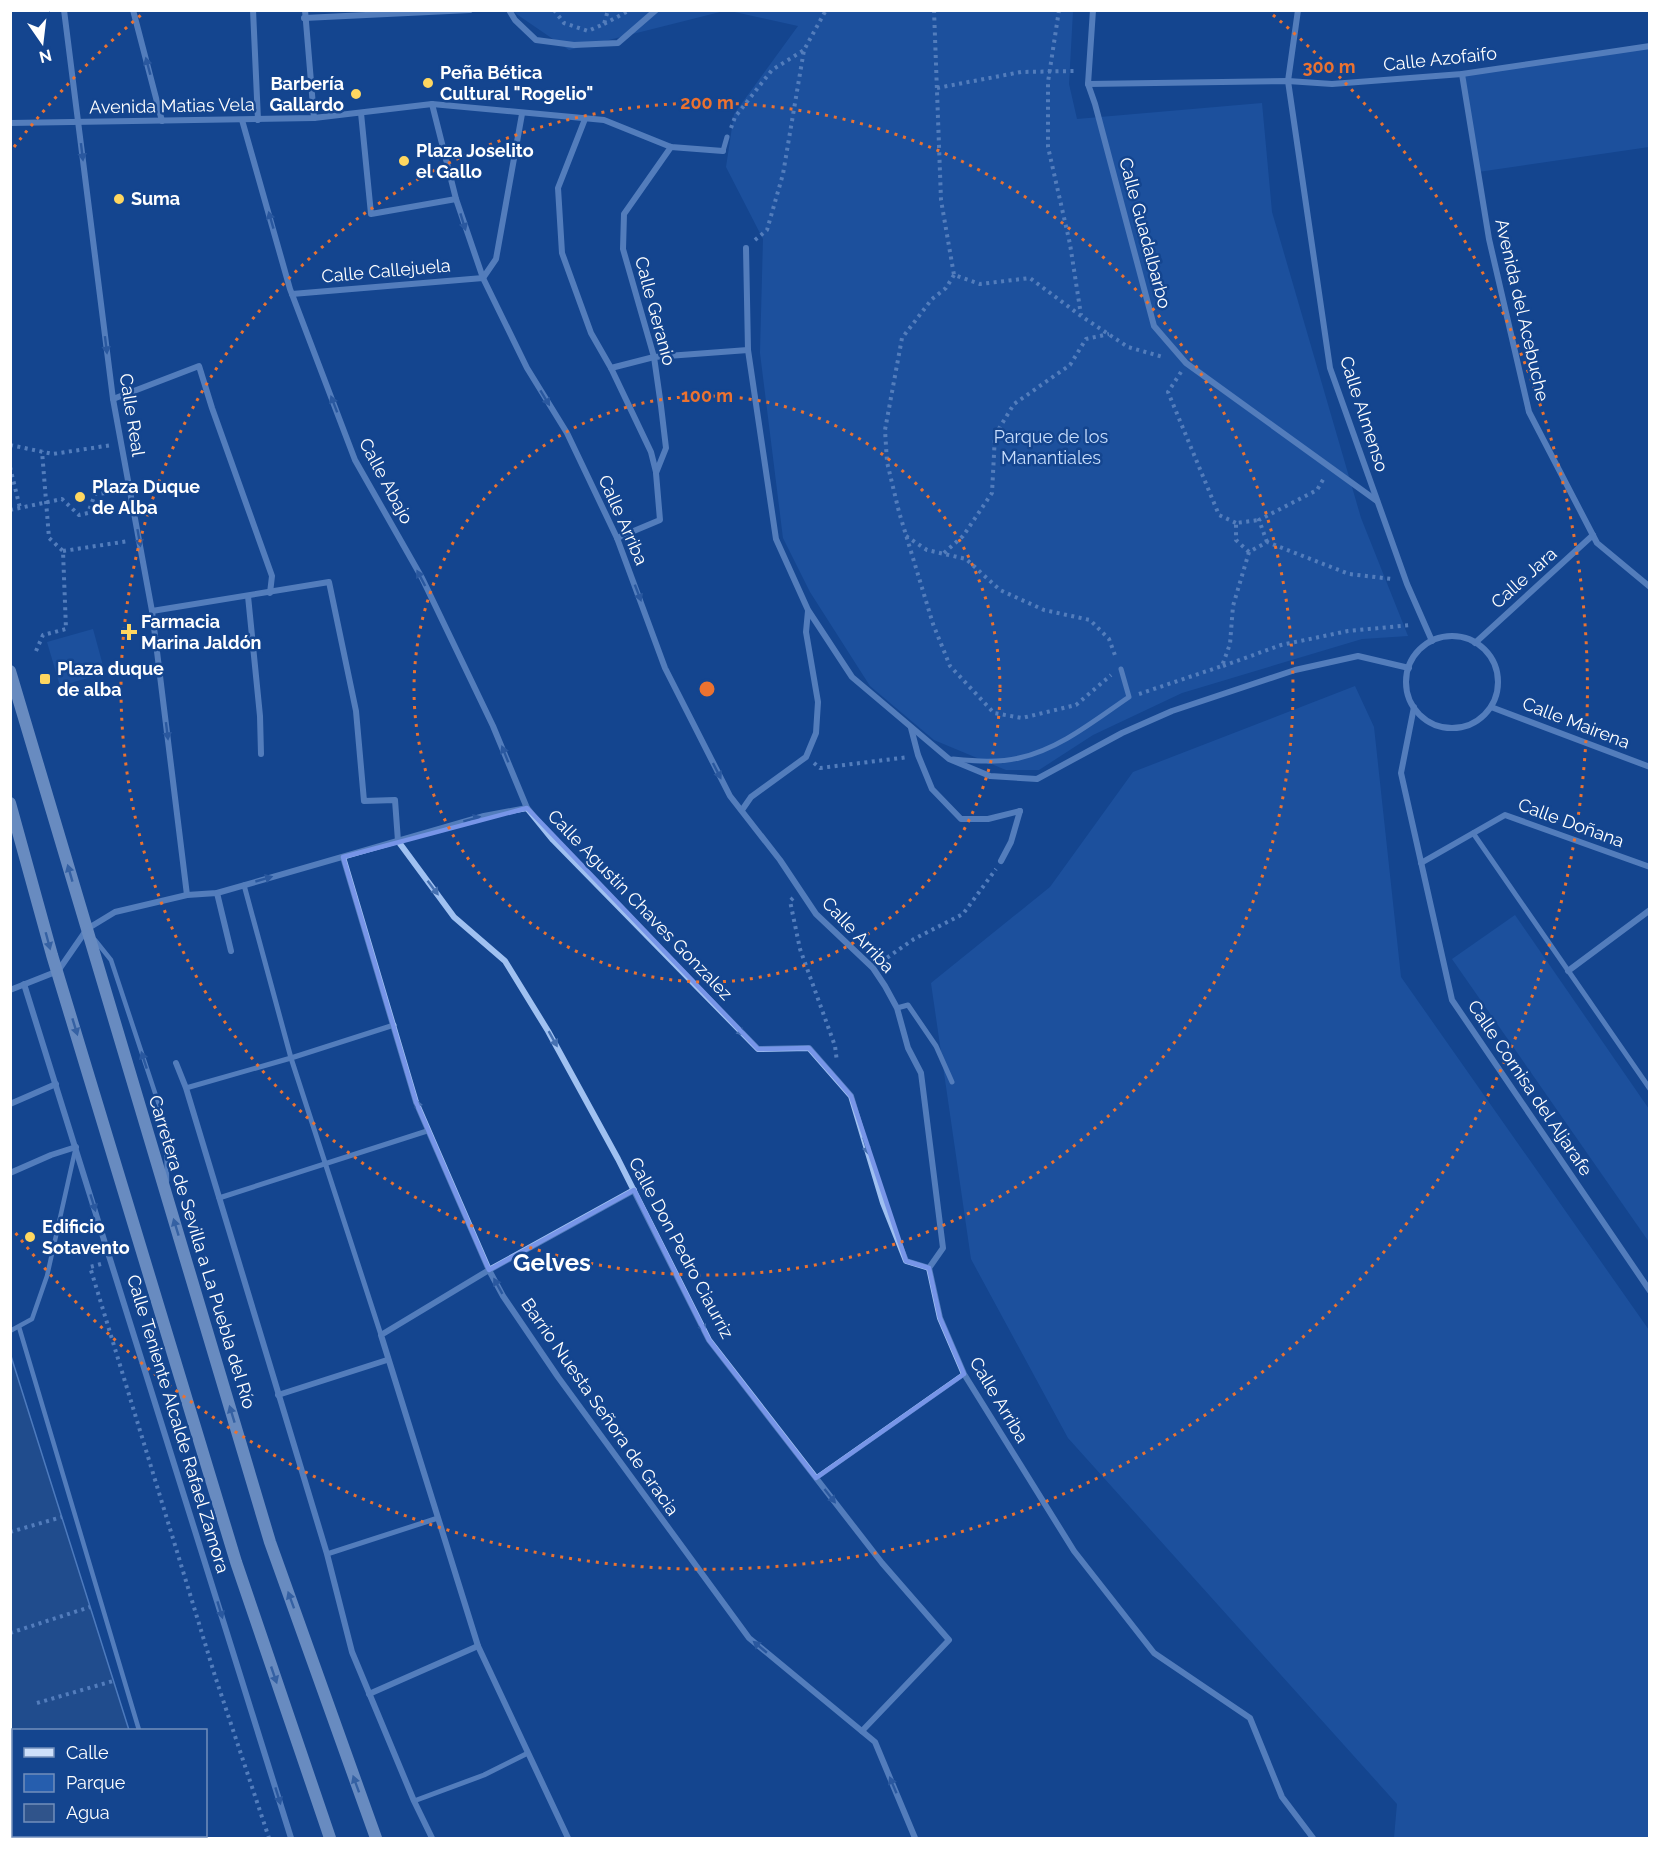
<svg xmlns="http://www.w3.org/2000/svg" width="1660" height="1849" viewBox="0 0 1660 1849" font-family="Raleway,sans-serif">
  <style>
    .green { fill: #265eae }
    .water { fill: #30548b; stroke: #92bbf4; stroke-width: 1.5 }
    .lines { fill: none; stroke-linecap: round; stroke-linejoin: round }
    .path { stroke: #a0c1f1; stroke-width: 4; stroke-dasharray: 3 4.5; stroke-linecap: butt }
    .service { stroke: #a0c1f1; stroke-width: 4.5 }
    .pedestrian { stroke: #a0c1f1; stroke-width: 5 }
    .minor { stroke: #a0c1f1; stroke-width: 6 }
    .secondary { stroke: #cee0fb; stroke-width: 12 }
    .oneway { fill: #4570b1 }
    .oneway2 { fill: #5e83ba }
    .marked { fill: none; stroke: #7795e8; stroke-width: 4.5; stroke-linejoin: round }
    .ring { fill: none; stroke: #eb7230; stroke-width: 3; stroke-dasharray: 3 6 }
    .poi-dot { fill: #ffd760; stroke: #14458f; stroke-width: 2 }
    .labels { text-anchor: middle; stroke-width: 5; stroke-linejoin: round; paint-order: stroke }
    .street-label { font-size: 18px; fill: #fff; stroke: #14458f }
    .poi-label { font-size: 18px; font-weight: bold; fill: #fff; stroke: #14458f; text-anchor: start }
    .park-label { font-size: 18px; fill: #c7ddfc; stroke: #14458f }
    .district-label { font-size: 24px; font-weight: bold; fill: #fff; stroke: #14458f }
    .centre { fill: #eb7230; stroke: #14458f; stroke-width: 3 }
    .ring-label { font-size: 18px; text-anchor: middle; font-weight: bold; fill: #eb7230; stroke: #14458f; stroke-width: 5; stroke-linejoin: round; paint-order: stroke }
  </style>
  <rect width="100%" height="100%" fill="#14458f"/>
  <g class="green">
    <polygon points="512,11 724,11 569,50"/>
    <polygon points="730,11 1073,11 1069,84 1077,119 1262,103 1272,212 1361,518 1408,636 1362,639 1182,693 1093,735 1039,770 1006,770 934,740 870,686 810,592 783,538 760,353 763,239 726,167 734,114 798,26"/>
    <polygon points="1649,46 1649,147 1478,172 1462,74"/>
    <polygon points="93,629 105,673 60,686 47,642"/>
    <polygon points="1355,686 1374,727 1401,977 1649,1330 1649,1838 1394,1838 1397,1804 1068,1438 971,1259 931,983 1050,887 1133,772"/>
    <polygon points="1515,915 1649,1109 1649,1242 1452,959"/>
  </g>
  <polygon class="water" points="10,1353 129,1730 14,1730 13,1830 10,1823"/>
  <g class="lines">
    <g class="path">
      <polyline points="554,10 564,23 588,31 604,24 608,10"/>
      <polyline points="934,10 941,200 954,275 980,284 1030,278 1081,316 1128,347 1163,357"/>
      <polyline points="1059,10 1048,82 1048,147 1070,244 1081,315"/>
      <polyline points="604,24 630,10"/>
      <polyline points="937,88 1021,72 1076,71"/>
      <polyline points="731,128 735,117 772,70 804,50"/>
      <polyline points="755,240 767,230 783,174 804,50 826,10"/>
      <polyline points="954,275 946,288 932,299 902,338 885,430 887,462 899,512 933,624 950,666 994,713 1022,718 1076,705 1111,675"/>
      <polyline points="1181,372 1168,392 1219,515 1236,523"/>
      <polyline points="10,445 53,454 112,445"/>
      <polyline points="10,467 20,508"/>
      <polyline points="10,510 62,499 79,515 88,513 95,494 120,492"/>
      <polyline points="906,536 927,550 966,559 1000,590 1044,610 1090,620 1109,639 1116,658"/>
      <polyline points="1267,542 1259,520 1317,490 1324,478"/>
      <polyline points="63,551 129,541"/>
      <polyline points="1249,552 1236,540 1236,523 1259,520"/>
      <polyline points="944,553 963,536 992,493 995,435 1014,404 1070,365 1086,339 1109,334"/>
      <polyline points="36,651 43,635 66,629 63,551 49,538 42,451"/>
      <polyline points="1223,666 1281,645 1348,631 1411,625"/>
      <polyline points="1139,694 1222,666 1230,644 1233,606 1249,552 1267,542 1349,574 1392,579"/>
      <polyline points="814,763 820,768 909,757"/>
      <polyline points="793,898 790,901 800,949 835,1046 837,1062"/>
      <polyline points="881,962 914,939 963,914 996,869"/>
      <polyline points="101,1264 90,1267 215,1676 269,1838"/>
      <polyline points="10,1532 62,1517"/>
      <polyline points="10,1633 90,1607"/>
      <polyline points="37,1703 113,1681"/>
      <polyline points="10,1801 14,1808"/>
      <polyline points="25,1836 26,1836"/>
    </g>
    <g class="service">
      <polyline points="95,940 111,960 166,1126 167,1181"/>
      <polyline points="19,1327 139,1730"/>
      <polyline points="10,1331 32,1319 47,1276 75,1151"/>
      <polyline points="171,1836 172,1838"/>
    </g>
    <g class="pedestrian">
      <polyline points="723,151 727,137"/>
      <path d="M953,759c22,2 45,4 66,-1 41,-9 76,-38 110,-61l-8,-28"/>
      <polyline points="1473,833 1650,1089"/>
      <polyline points="244,885 291,1058 381,1335"/>
      <polyline points="897,1008 908,1005 936,1046 952,1082"/>
      <polyline points="186,1088 291,1058 394,1025"/>
      <polyline points="219,1198 427,1131"/>
      <polyline points="816,1478 964,1374"/>
      <polyline points="327,1554 438,1518"/>
      <polyline points="414,1801 484,1775 528,1753"/>
    </g>
    <g class="minor">
      <polyline points="64,10 113,399 152,611 187,895"/>
      <polyline points="133,10 162,121"/>
      <polyline points="253,10 258,120"/>
      <polyline points="305,10 314,118"/>
      <polyline points="509,10 515,20 536,40 574,45 618,43 656,10"/>
      <polyline points="1093,10 1088,84 1095,104 1154,326 1186,363 1377,501"/>
      <polyline points="1298,10 1288,81 1330,368 1407,584 1432,641"/>
      <polyline points="304,18 470,10"/>
      <polyline points="1462,74 1489,239 1529,412 1597,543 1650,587"/>
      <polyline points="1088,84 1288,81 1332,84 1462,74 1650,46"/>
      <polyline points="432,104 456,199 483,278 527,368 567,433 617,538 665,668 730,796 780,860 816,914 873,968 885,986 897,1008 908,1048 921,1073 943,1248 929,1268 940,1318 964,1374 1074,1551 1154,1653 1250,1718 1282,1797 1313,1838"/>
      <polyline points="361,113 371,214 456,199"/>
      <polyline points="585,119 558,188 562,253 591,333 611,368 651,452 656,472"/>
      <polyline points="242,120 290,289 355,460 422,578 493,726 527,808"/>
      <polyline points="10,123 314,118 432,104 604,120 671,147 723,151"/>
      <polyline points="746,248 748,350 776,539 808,610 852,677 949,759 990,776 1037,779 1122,733 1172,711 1295,670 1358,656 1409,668"/>
      <polyline points="292,294 483,278 496,259 522,114"/>
      <polyline points="611,368 654,357 748,350"/>
      <polyline points="113,399 199,366 212,408 272,576 270,593"/>
      <polyline points="617,538 660,520 656,473 666,448 661,406 654,357 623,249 624,214 671,147"/>
      <polyline points="248,596 260,716 261,754"/>
      <polyline points="152,611 329,582 356,711 364,801 395,800 398,841 454,917 505,961 548,1031 618,1159 709,1340 882,1563 949,1640 862,1731"/>
      <circle cx="1452" cy="682" r="46"/>
      <polyline points="1475,643 1593,535"/>
      <polyline points="1414,707 1401,773 1452,1000 1650,1291"/>
      <polyline points="1491,707 1650,767"/>
      <polyline points="911,728 918,755 932,789 961,819 988,819 1020,811"/>
      <polyline points="742,810 751,797 806,757 816,733 818,702 806,632 808,611"/>
      <polyline points="343,857 416,1102 489,1270 503,1296 558,1377 749,1638 875,1742 915,1838"/>
      <polyline points="1001,861 1011,842 1020,811"/>
      <polyline points="1421,863 1505,815 1650,867"/>
      <polyline points="217,893 231,951"/>
      <polyline points="1568,971 1650,910"/>
      <polyline points="24,984 291,1838"/>
      <polyline points="10,990 58,971 87,929 115,912 187,895 217,893 484,816 527,808 553,840 758,1049 809,1048 851,1096 883,1203 906,1261 929,1268"/>
      <polyline points="176,1063 186,1088 327,1554 352,1652 414,1801 432,1838"/>
      <polyline points="10,1104 56,1084"/>
      <polyline points="10,1173 51,1155 76,1147"/>
      <polyline points="278,1395 387,1360"/>
      <polyline points="369,1694 478,1646"/>
      <polyline points="568,1838 478,1646 381,1335 489,1270 634,1190"/>
    </g>
    <g class="secondary">
      <polyline points="10,671 270,1542 376,1838"/>
      <polyline points="10,803 52,955 236,1562 330,1838"/>
    </g>
  </g>
  <defs><path id="oneway-solid" d="M-6-.8H1V-3.2L6.5 0L1 3.2V.8H-6Z" transform="scale(1.5)"/></defs>
  <g class="oneway">
    <use href="#oneway-solid" transform="translate(148 66) rotate(-105)"/>
    <use href="#oneway-solid" transform="translate(82 152) rotate(83)"/>
    <use href="#oneway-solid" transform="translate(271 220) rotate(-106)"/>
    <use href="#oneway-solid" transform="translate(463 222) rotate(73)"/>
    <use href="#oneway-solid" transform="translate(106 345) rotate(83)"/>
    <use href="#oneway-solid" transform="translate(545 398) rotate(59)"/>
    <use href="#oneway-solid" transform="translate(334 404) rotate(-111)"/>
    <use href="#oneway-solid" transform="translate(139 538) rotate(80)"/>
    <use href="#oneway-solid" transform="translate(421 578) rotate(-118)"/>
    <use href="#oneway-solid" transform="translate(638 593) rotate(69)"/>
    <use href="#oneway-solid" transform="translate(167 731) rotate(83)"/>
    <use href="#oneway-solid" transform="translate(505 754) rotate(-112)"/>
    <use href="#oneway-solid" transform="translate(717 771) rotate(63)"/>
    <use href="#oneway-solid" transform="translate(472 819) rotate(-16)"/>
    <use href="#oneway-solid" transform="translate(264 879) rotate(-16)"/>
    <use href="#oneway-solid" transform="translate(433 888) rotate(53)"/>
    <use href="#oneway-solid" transform="translate(738 1029) rotate(46)"/>
    <use href="#oneway-solid" transform="translate(553 1039) rotate(61)"/>
    <use href="#oneway-solid" transform="translate(144 1060) rotate(-108)"/>
    <use href="#oneway-solid" transform="translate(419 1108) rotate(-110)"/>
    <use href="#oneway-solid" transform="translate(866 1146) rotate(73)"/>
    <use href="#oneway-solid" transform="translate(93 1203) rotate(73)"/>
    <use href="#oneway-solid" transform="translate(498 1286) rotate(-119)"/>
    <use href="#oneway-solid" transform="translate(701 1324) rotate(63)"/>
    <use href="#oneway-solid" transform="translate(830 1496) rotate(52)"/>
    <use href="#oneway-solid" transform="translate(220 1610) rotate(73)"/>
    <use href="#oneway-solid" transform="translate(760 1647) rotate(-140)"/>
    <use href="#oneway-solid" transform="translate(893 1785) rotate(-113)"/>
    <use href="#oneway-solid" transform="translate(278 1796) rotate(73)"/>
  </g>
  <g class="oneway2">
    <use href="#oneway-solid" transform="translate(70 873) rotate(-106)"/>
    <use href="#oneway-solid" transform="translate(48 941) rotate(75)"/>
    <use href="#oneway-solid" transform="translate(75 1027) rotate(73)"/>
    <use href="#oneway-solid" transform="translate(176 1227) rotate(-107)"/>
    <use href="#oneway-solid" transform="translate(232 1414) rotate(-107)"/>
    <use href="#oneway-solid" transform="translate(291 1600) rotate(-110)"/>
    <use href="#oneway-solid" transform="translate(274 1675) rotate(71)"/>
    <use href="#oneway-solid" transform="translate(356 1784) rotate(-110)"/>
  </g>
  <path d="M0 0H1660V1849H0ZM527,808l231,241 51,-1 30,34 12,14 55,165 23,7 11,50 24,56 -148,104 -107,-138 -75,-150 -145,80 -73,-168 -73,-245z" fill="#14458f" fill-opacity=".55" fill-rule="evenodd"/>
  <path class="marked" d="M527,808l231,241 51,-1 30,34 12,14 55,165 23,7 11,50 24,56 -148,104 -107,-138 -75,-150 -145,80 -73,-168 -73,-245z"/>
  <g class="ring">
    <circle cx="707" cy="689" r="293"/>
    <circle cx="707" cy="689" r="586"/>
    <path d="M14 147A880 880 0 0 1 141 15M1273 15A880 880 0 1 1 14 1231"/>
  </g>
  <g class="poi-dot">
    <circle cx="428" cy="83" r="6"/>
    <circle cx="356" cy="94" r="6"/>
    <circle cx="404" cy="161" r="6"/>
    <circle cx="119" cy="199" r="6"/>
    <circle cx="80" cy="497" r="6"/>
    <path d="M126 623h6v6h6v6h-6v6h-6v-6h-6v-6h6z"/>
    <rect x="39" y="673" width="12" height="12" rx="3"/>
    <circle cx="30" cy="1237" r="6"/>
  </g>
  <g class="labels">
    <g class="street-label">
      <text transform="translate(1440 59) rotate(-6)" y="6">Calle Azofaifo</text>
      <text transform="translate(172 106) rotate(-1)" y="6">Avenida Matias Vela</text>
      <text transform="translate(1145 233) rotate(75)" y="6">Calle Guadalbarbo</text>
      <text transform="translate(386 271) rotate(-5)" y="6">Calle Callejuela</text>
      <text transform="translate(1522 310) rotate(77)" y="6">Avenida del Acebuche</text>
      <text transform="translate(655 311) rotate(75)" y="6">Calle Geranio</text>
      <text transform="translate(1364 414) rotate(72)" y="6">Calle Almenso</text>
      <text transform="translate(132 415) rotate(81)" y="6">Calle Real</text>
      <text transform="translate(386 481) rotate(62)" y="6">Calle Abajo</text>
      <text transform="translate(623 520) rotate(66)" y="6">Calle Arriba</text>
      <text transform="translate(1524 578) rotate(-42)" y="6">Calle Jara</text>
      <text transform="translate(1576 723) rotate(21)" y="6">Calle Mairena</text>
      <text transform="translate(1571 823) rotate(20)" y="6">Calle Doñana</text>
      <text transform="translate(640 905) rotate(46)" y="6">Calle Agustin Chaves Gonzalez</text>
      <text transform="translate(858 935) rotate(47)" y="6">Calle Arriba</text>
      <text transform="translate(1530 1088) rotate(56)" y="6">Calle Cornisa del Aljarafe</text>
      <text transform="translate(681 1248) rotate(62)" y="6">Calle Don Pedro Ciaurriz</text>
      <text transform="translate(202 1252) rotate(73)" y="6">Carretera de Sevilla a La Puebla del Río</text>
      <text transform="translate(999 1400) rotate(59)" y="6">Calle Arriba</text>
      <text transform="translate(600 1407) rotate(55)" y="6">Barrio Nuesta Señora de Gracia</text>
      <text transform="translate(178 1424) rotate(73)" y="6">Calle Teniente Alcalde Rafael Zamora</text>
    </g>
    <g class="poi-label">
      <text x="440" y="79">Peña Bética<tspan x="440" dy="21">Cultural "Rogelio"</tspan></text>
      <text x="344" y="90" text-anchor="end">Barbería<tspan x="344" dy="21">Gallardo</tspan></text>
      <text x="416" y="157">Plaza Joselito<tspan x="416" dy="21">el Gallo</tspan></text>
      <text x="131" y="205">Suma</text>
      <text x="92" y="493">Plaza Duque<tspan x="92" dy="21">de Alba</tspan></text>
      <text x="141" y="628">Farmacia<tspan x="141" dy="21">Marina Jaldón</tspan></text>
      <text x="57" y="675">Plaza duque<tspan x="57" dy="21">de alba</tspan></text>
      <text x="42" y="1233">Edificio<tspan x="42" dy="21">Sotavento</tspan></text>
    </g>
    <g class="park-label">
      <text x="1051" y="443">Parque de los<tspan x="1051" dy="21">Manantiales</tspan></text>
    </g>
    <g class="district-label">
      <text x="552" y="1271">Gelves</text>
    </g>
  </g>
  <circle cx="707" cy="689" r="9" class="centre"/>
  <g class="ring-label">
    <text x="1329" y="73">300 m</text>
    <text x="707" y="109">200 m</text>
    <text x="707" y="402">100 m</text>
  </g>
  <rect width="1660" height="1849" fill="none" stroke="#ffffff" stroke-width="24"/>
  <rect x="12" y="1729" width="195" height="108" fill="#14458f" stroke="#728fbc" stroke-width="1.5"/>
  <rect x="24" y="1748" width="30" height="9" fill="#cee0fb" stroke="#728fbc" stroke-width="1.5"/>
  <text x="66" y="1759" font-size="18" fill="#ffffff">Calle</text>
  <rect x="24" y="1774" width="30" height="18" fill="#265eae" stroke="#728fbc" stroke-width="1.5"/>
  <text x="66" y="1789" font-size="18" fill="#ffffff">Parque</text>
  <rect x="24" y="1804" width="30" height="18" fill="#30548b" stroke="#728fbc" stroke-width="1.5"/>
  <text x="66" y="1819" font-size="18" fill="#ffffff">Agua</text>
  <g transform="translate(42 42) rotate(166)" stroke="#14458f" stroke-width="4.5" paint-order="stroke">
  <path d="M0-4.5L10 22L0 15L-10 22Z" fill="#ffffff"/>
  <text y="-9" font-size="16" font-weight="bold" text-anchor="middle" fill="#ffffff">N</text>
  </g>
</svg>
